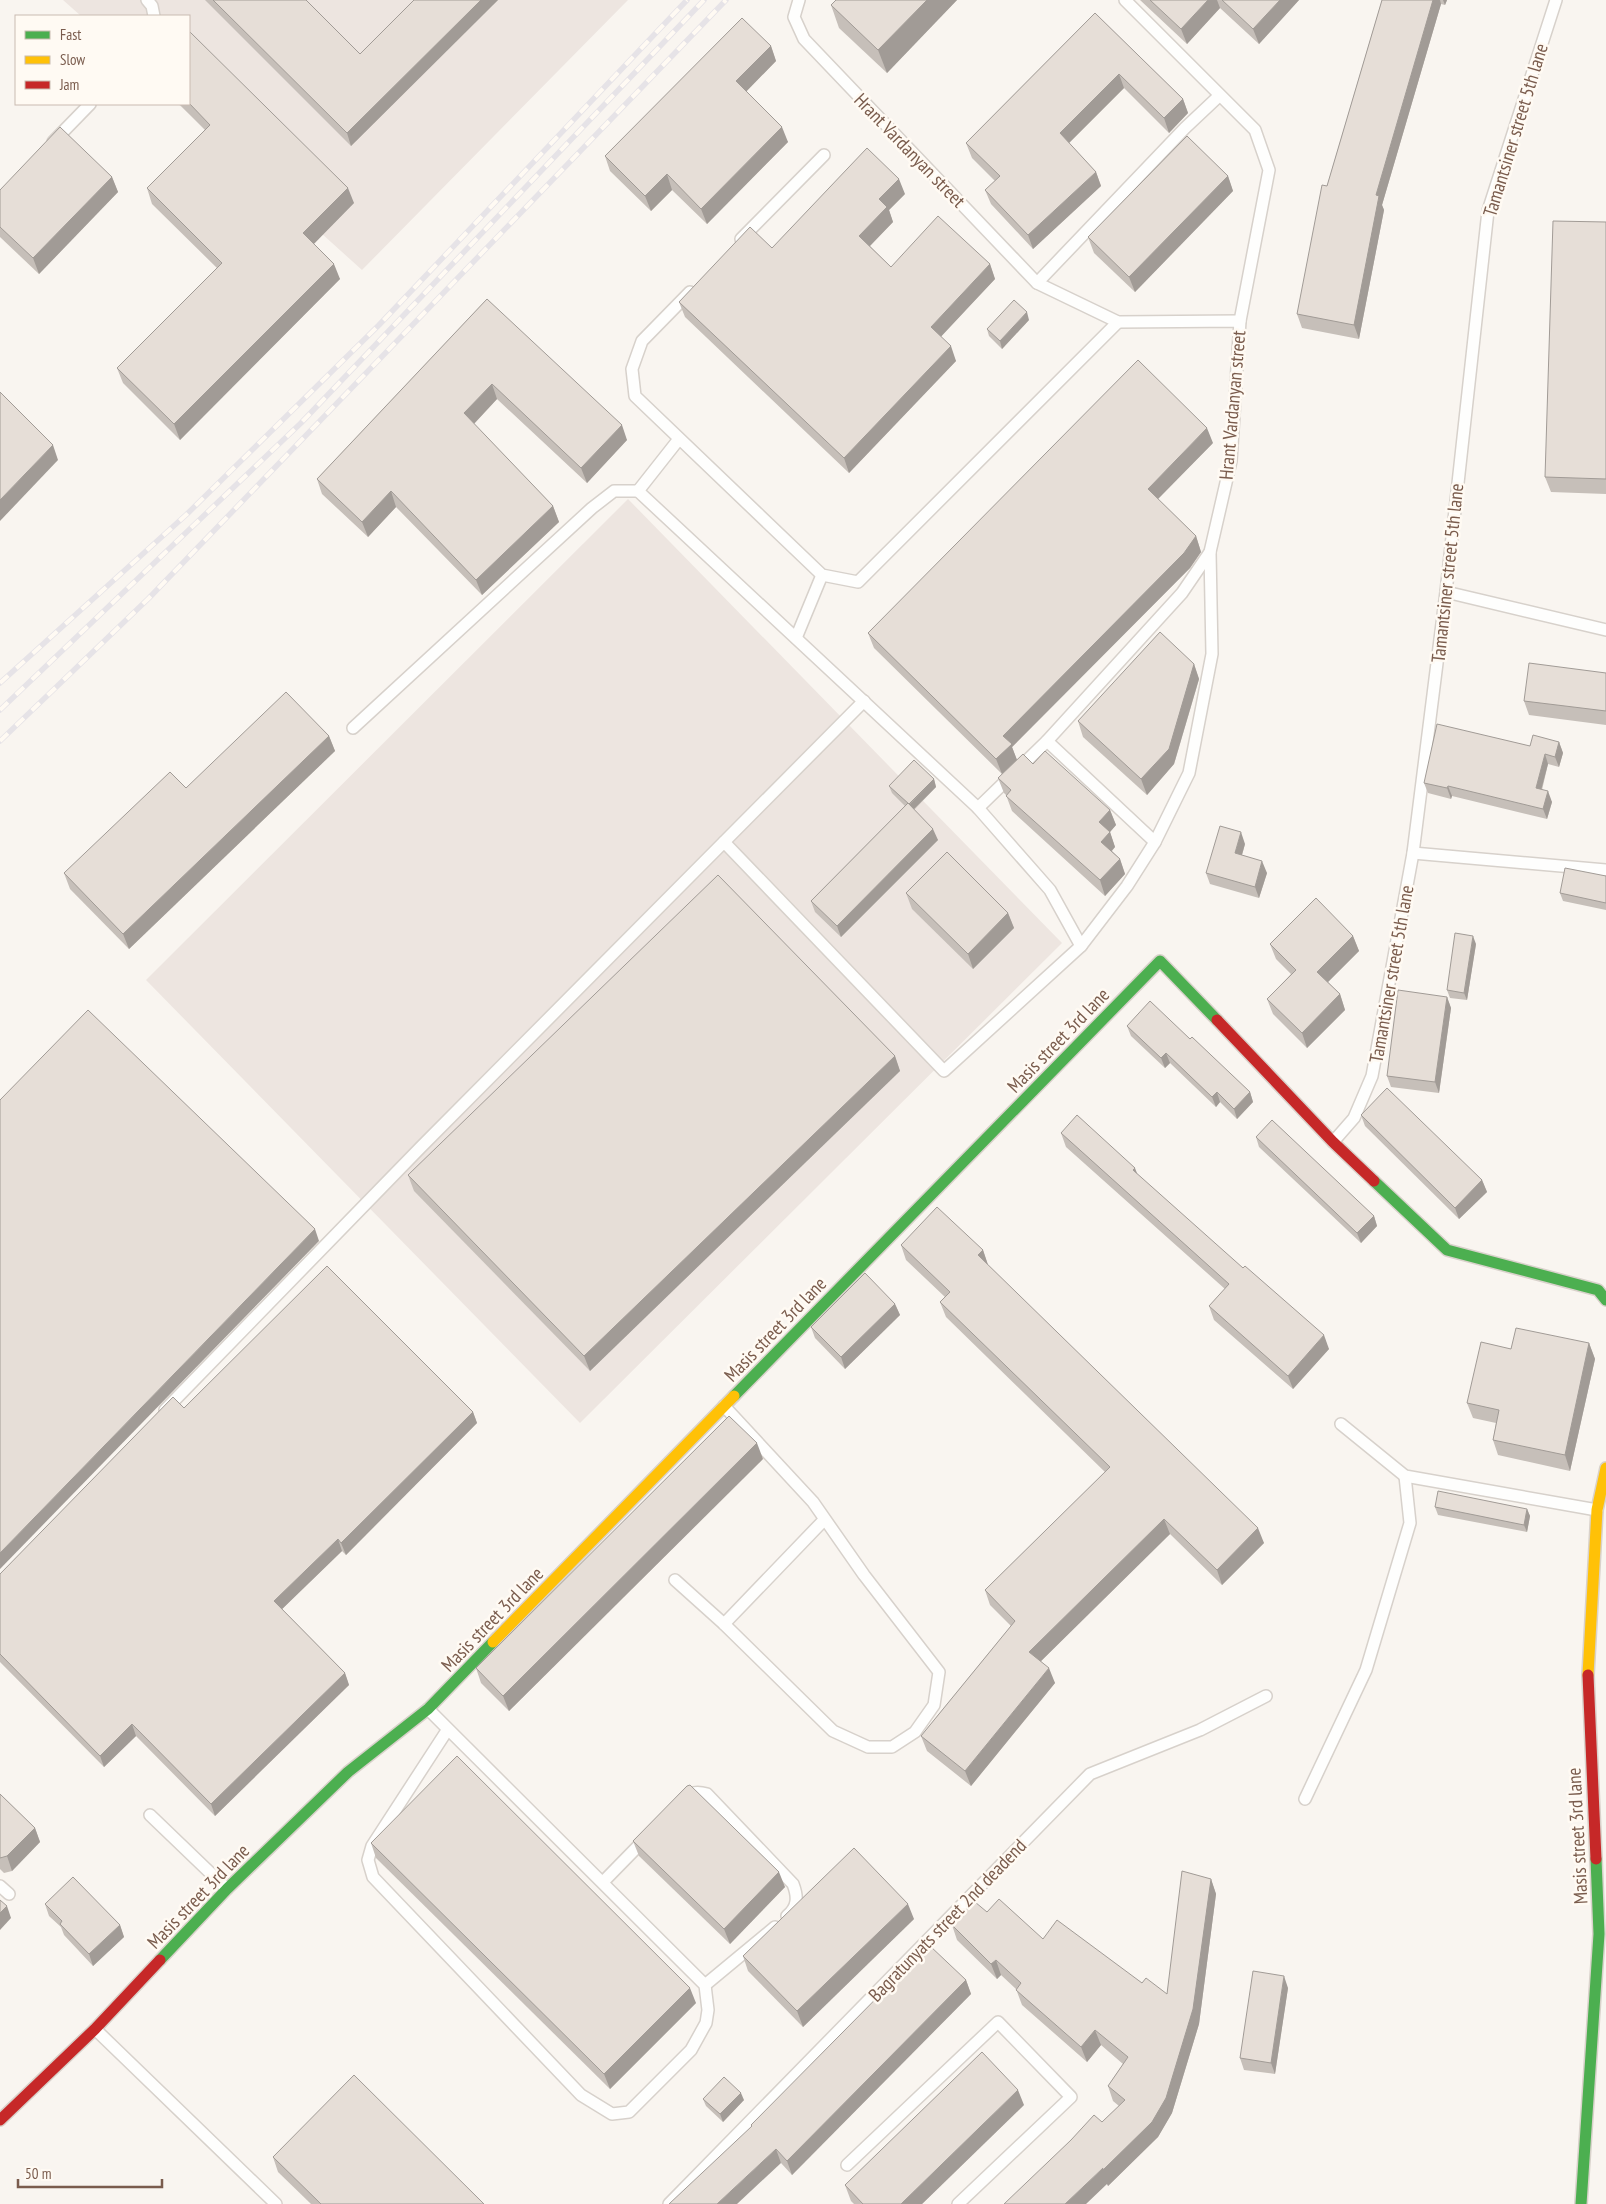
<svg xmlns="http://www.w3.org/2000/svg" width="1606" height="2204" viewBox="0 0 1606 2204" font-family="'PT Sans Narrow',sans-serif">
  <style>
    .industrial { fill: #ede5e0 }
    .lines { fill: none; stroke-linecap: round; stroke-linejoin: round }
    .lane-casing { stroke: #d7d1cb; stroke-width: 14 }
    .fast-casing { stroke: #d9d2cb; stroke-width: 14 }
    .slow-casing { stroke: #d9d2cb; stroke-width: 14 }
    .jam-casing { stroke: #d9d2cb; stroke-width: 14 }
    .lane { stroke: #fefefd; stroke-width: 11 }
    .fast { stroke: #4caf50; stroke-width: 11 }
    .slow { stroke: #ffc107; stroke-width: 11 }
    .jam { stroke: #c62828; stroke-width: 11 }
    .rail-casing { stroke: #e6e3e7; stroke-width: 5.5 }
    .rail { stroke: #fffaf3; stroke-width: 4; stroke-dasharray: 11; stroke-linecap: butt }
    .wall { fill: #c6bfb9 }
    .shaded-wall { fill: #a19b96 }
    .building { fill: #e6ded7; stroke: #a19b96 }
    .labels { text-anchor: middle; stroke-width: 5; stroke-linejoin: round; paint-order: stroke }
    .street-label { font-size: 19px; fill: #7a5c4d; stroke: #fffaf3 }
  </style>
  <rect width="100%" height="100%" fill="#f9f5f0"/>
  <g class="industrial">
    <polygon points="63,0 628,0 362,270 178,104 189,104 189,16 81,16"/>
    <polygon points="628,499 1062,943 580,1423 146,980"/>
  </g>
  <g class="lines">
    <g class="lane-casing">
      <g id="lane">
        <polyline points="147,0 152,6 154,16"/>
        <polyline points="799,0 794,17 804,39 1037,283 1118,322 1240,321 1231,461 1210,552 1182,593 1047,741 978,808"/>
        <polyline points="1125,0 1255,130 1269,170 1240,321"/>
        <polyline points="53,142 90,104"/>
        <polyline points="741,239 824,155"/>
        <polyline points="1037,283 1185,128 1219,96"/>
        <polyline points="690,292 642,341 632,369 635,396 822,575 858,582 1118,322"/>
        <polyline points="679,439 638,491 978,808 1050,890 1081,946 944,1071 724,842"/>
        <polyline points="1446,592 1606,630"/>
        <polyline points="796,638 822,575"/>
        <polyline points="353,728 592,508 614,491 638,491"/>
        <polyline points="1047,741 1155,842"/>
        <polyline points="1413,853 1606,870"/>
        <polyline points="1081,946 1127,886 1155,842 1189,773 1212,654 1210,552"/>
        <polyline points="1333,1142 1354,1118 1372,1076 1413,853 1446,592 1488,211 1556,0"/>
        <polyline points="165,1410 420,1148 864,701"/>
        <polyline points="1341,1424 1405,1476 1597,1510"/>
        <polyline points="675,1580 724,1624 833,1731 868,1747 892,1747 915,1732 934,1705 939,1672 864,1575 813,1502 724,1406"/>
        <polyline points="724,1624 824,1520"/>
        <polyline points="428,1709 448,1729 705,1985 708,2010 706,2023 691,2050 629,2112 612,2114 581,2095 373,1877 368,1860 372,1846 448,1729"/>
        <path d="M684,1799c7,-7 13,-8 23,-5l86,90c5,13 5,23 -6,32"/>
        <polyline points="1305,1799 1366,1670 1410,1523 1405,1476"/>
        <polyline points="150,1815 227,1889"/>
        <polyline points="603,1882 647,1837"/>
        <polyline points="0,1886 9,1894"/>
        <polyline points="705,1985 775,1927"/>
        <polyline points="95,2029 276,2204"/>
        <polyline points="847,2165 998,2022 1071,2097 958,2204"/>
        <polyline points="669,2204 1090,1774 1200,1730 1266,1696"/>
      </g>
    </g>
    <g class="fast-casing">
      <g id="fast">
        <polyline points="1374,1181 1447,1250 1598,1290 1606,1300"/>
        <polyline points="734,1396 1160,961 1217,1020"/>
        <polyline points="160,1960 227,1889 348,1772 428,1709 493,1642"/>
        <polyline points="1581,2204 1599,1934 1596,1859"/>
      </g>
    </g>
    <g class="slow-casing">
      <g id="slow">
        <polyline points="493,1642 734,1396"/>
        <polyline points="1588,1675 1597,1510 1606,1468"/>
      </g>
    </g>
    <g class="jam-casing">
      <g id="jam">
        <polyline points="1217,1020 1333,1142 1374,1181"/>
        <polyline points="1588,1675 1596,1859"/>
        <polyline points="0,2120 95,2029 160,1960"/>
      </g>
    </g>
    <use href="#lane" class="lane"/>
    <use href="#fast" class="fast"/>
    <use href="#slow" class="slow"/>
    <use href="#jam" class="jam"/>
    <g class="rail-casing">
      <g id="rail">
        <polyline points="0,683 187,514 379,325 687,0"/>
        <polyline points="0,710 301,423 704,0"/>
        <polyline points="0,741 149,598 726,0"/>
      </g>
    </g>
    <use href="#rail" class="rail"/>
  </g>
  <g class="wall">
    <polygon points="205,0 306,0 360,54 414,0 498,0 351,146"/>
    <polygon points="836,0 957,0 887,73 839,28 831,5"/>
    <polygon points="1140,0 1299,0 1259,44 1220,8 1187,44"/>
    <polygon points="1382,0 1447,0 1445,5 1441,4 1382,205 1384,210 1359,339 1302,328 1297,314 1327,186"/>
    <polygon points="1095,13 1183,99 1188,113 1169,133 1124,88 1069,143 1096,172 1101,186 1033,249 991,204 985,190 995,181 972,158 966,143"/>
    <polygon points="771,46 776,61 746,91 788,142 707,224 672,190 651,211 610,171 605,156"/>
    <polygon points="179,104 189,104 354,203 313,244 340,279 180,440 123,383 117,368 217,268 152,204 147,188 205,130"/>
    <polygon points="1228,176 1233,191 1135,292 1094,253 1088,237"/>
    <polygon points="112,177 118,192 39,274 0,237 0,190"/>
    <polygon points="905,194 889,210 893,222 870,246 891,267 990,264 995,279 941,336 956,361 849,473 685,317 679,302 772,248"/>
    <polygon points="1606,222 1606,494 1551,492 1545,477"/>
    <polygon points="487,299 627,440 587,483 497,399 474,424 553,506 559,522 482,595 396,507 368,537 322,494 317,479"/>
    <polygon points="1029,320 1002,349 989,336 987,329"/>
    <polygon points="1213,443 1158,499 1196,536 1201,552 1190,568 1012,747 1017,760 1002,774 874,648 868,633"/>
    <polygon points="1194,664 1199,679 1174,764 1147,795 1083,737 1078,721"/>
    <polygon points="1606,673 1606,725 1529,715 1524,701"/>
    <polygon points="329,736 335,751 129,949 70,889 64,873 186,788"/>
    <polygon points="1559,742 1563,753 1559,767 1548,764 1542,790 1552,802 1547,819 1452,796 1451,799 1428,793 1424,783 1530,746"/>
    <polygon points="1033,764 1110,810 1116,825 1110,832 1115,847 1112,851 1120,859 1125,874 1105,896 1012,811 1006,795 1004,793 998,778"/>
    <polygon points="934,779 936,787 914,810 938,840 841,937 815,912 811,901 905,806 892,793 889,786"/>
    <polygon points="1245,844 1242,855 1267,873 1259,898 1210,884 1206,873"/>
    <polygon points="1606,876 1606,910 1563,901 1560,893"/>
    <polygon points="906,893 1008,913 1014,928 973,969 912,909"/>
    <polygon points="1353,936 1359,951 1328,982 1340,994 1345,1010 1307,1048 1273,1014 1267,999 1291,974 1276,959 1270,944"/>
    <polygon points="1476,944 1467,1000 1450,998 1447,990"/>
    <polygon points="1447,997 1451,1008 1439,1093 1391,1087 1387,1076"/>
    <polygon points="1127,1026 1190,1039 1250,1092 1253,1102 1237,1119 1220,1102 1216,1107 1170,1063 1165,1068 1131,1036"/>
    <polygon points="895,1056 900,1071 590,1371 414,1191 408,1175"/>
    <polygon points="1361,1115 1482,1180 1487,1192 1459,1219 1365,1126"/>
    <polygon points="1061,1133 1138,1175 1329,1349 1293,1389 1214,1320 1209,1306 1225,1289 1066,1147"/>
    <polygon points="1256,1137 1374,1216 1377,1226 1361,1243 1259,1147"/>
    <polygon points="901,1245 983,1250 988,1265 1264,1543 1222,1585 1170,1534 1041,1661 1055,1683 971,1786 927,1751 921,1736 1011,1626 990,1605 985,1590 1105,1472 946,1317 940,1302 945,1297 906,1260"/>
    <polygon points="895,1304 900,1315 845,1369 815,1338 811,1327"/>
    <polygon points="1589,1343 1595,1359 1570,1471 1498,1455 1493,1440 1496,1423 1473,1418 1467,1403 1511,1349"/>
    <polygon points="184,1408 473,1412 477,1423 346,1555 342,1551 282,1609 345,1673 349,1685 215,1816 136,1736 104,1767 0,1662 0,1574"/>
    <polygon points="763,1459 509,1711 481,1683 476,1668"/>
    <polygon points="1435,1507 1527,1509 1530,1516 1527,1532 1438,1515"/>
    <polygon points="0,1794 35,1828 40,1842 12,1871 4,1873 0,1869"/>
    <polygon points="633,1841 785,1887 730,1944 639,1856"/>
    <polygon points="371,1843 696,2003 610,2089 376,1858"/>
    <polygon points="1211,1879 1216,1894 1199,2024 1172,2113 1158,2137 1108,2186 1102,2122 1119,2106 1113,2101 1108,2086 1123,2064 1101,2045 1087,2062 1022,2005 1016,1989 1001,1975 997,1979 957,1940 952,1925 987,1912 1043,1939 1167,1994"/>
    <polygon points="45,1904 120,1925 124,1937 93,1966 64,1935 61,1927 49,1916"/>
    <polygon points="914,1919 803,2027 748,1971 743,1956"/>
    <polygon points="966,1980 971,1994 792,2175 781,2163 752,2127 751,2125"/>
    <polygon points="1288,1988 1275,2074 1244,2070 1240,2058"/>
    <polygon points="703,2099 744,2100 723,2122 706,2106"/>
    <polygon points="1024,2105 922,2204 854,2204 851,2201 845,2185"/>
    <polygon points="273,2157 484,2204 311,2204 278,2172"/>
  </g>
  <g class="shaded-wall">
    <polygon points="481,0 498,0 351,146 347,133"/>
    <polygon points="927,0 957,0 887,73 878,50"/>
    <polygon points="1208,0 1217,0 1220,8 1187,44 1181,29"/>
    <polygon points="1280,0 1299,0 1259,44 1253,29"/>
    <polygon points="1433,0 1440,0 1441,4 1382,205 1384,210 1359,339 1354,325 1376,195"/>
    <polygon points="1443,0 1447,0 1445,5"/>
    <polygon points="771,46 776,61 742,96 736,81"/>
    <polygon points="1119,74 1124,88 1065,147 1060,133"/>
    <polygon points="1183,99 1188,113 1169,133 1164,118"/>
    <polygon points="782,127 788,142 707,224 701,209"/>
    <polygon points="1096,172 1101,186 1033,249 1028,235"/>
    <polygon points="667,174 672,190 651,211 645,196"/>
    <polygon points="1228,176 1233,191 1135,292 1129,277"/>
    <polygon points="112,177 118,192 39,274 33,258"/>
    <polygon points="899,179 905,194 889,210 893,222 865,251 859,236 879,199"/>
    <polygon points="348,188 354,203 309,249 303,233"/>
    <polygon points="334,264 340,279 180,440 174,424"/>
    <polygon points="990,264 995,279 936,342 931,327"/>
    <polygon points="1027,312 1029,320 1002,349 1000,341"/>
    <polygon points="951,346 956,361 849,473 844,458"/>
    <polygon points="492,384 497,399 470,428 464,413"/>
    <polygon points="622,425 627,440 587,483 581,468"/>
    <polygon points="1207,428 1213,443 1153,504 1148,489"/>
    <polygon points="53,445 58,460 0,521 0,500"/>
    <polygon points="391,491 396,507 368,537 362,522"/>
    <polygon points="553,506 559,522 482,595 476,580"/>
    <polygon points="1196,536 1201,552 1190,568 1012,747 1017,760 1002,774 996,759 1003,736"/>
    <polygon points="1194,664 1199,679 1174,764 1147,795 1141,779"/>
    <polygon points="329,736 335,751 129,949 123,934"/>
    <polygon points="1559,742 1563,753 1559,767 1555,757"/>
    <polygon points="1545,754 1548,764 1539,798 1536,788"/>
    <polygon points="934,779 936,787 911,812 909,805"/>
    <polygon points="1448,786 1452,796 1451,799 1447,788"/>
    <polygon points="1548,791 1552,802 1547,819 1543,809"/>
    <polygon points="1110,810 1116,825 1110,832 1115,847 1106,857 1101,842 1099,822"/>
    <polygon points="933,829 938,840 841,937 837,926"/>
    <polygon points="1241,832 1245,844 1239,865 1235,853"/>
    <polygon points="1120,859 1125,874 1105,896 1100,880"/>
    <polygon points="1262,861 1267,873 1259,898 1255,887"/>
    <polygon points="1008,913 1014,928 973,969 968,954"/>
    <polygon points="1353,936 1359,951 1323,987 1317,972"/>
    <polygon points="1473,936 1476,944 1467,1000 1464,993"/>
    <polygon points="1340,994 1345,1010 1307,1048 1302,1033"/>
    <polygon points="1447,997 1451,1008 1439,1093 1435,1082"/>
    <polygon points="1166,1053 1170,1063 1165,1068 1161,1058"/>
    <polygon points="895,1056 900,1071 590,1371 584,1356"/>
    <polygon points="1217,1092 1220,1102 1216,1107 1212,1097"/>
    <polygon points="1250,1092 1253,1102 1237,1119 1234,1109"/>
    <polygon points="1135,1168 1140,1181 1133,1170"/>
    <polygon points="1482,1180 1487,1192 1459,1219 1455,1208"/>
    <polygon points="1374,1216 1377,1226 1361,1243 1357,1233"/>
    <polygon points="315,1229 319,1241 0,1569 0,1553"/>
    <polygon points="983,1250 988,1265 978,1255"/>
    <polygon points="895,1304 900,1315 845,1369 841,1357"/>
    <polygon points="1324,1335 1329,1349 1293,1389 1288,1376"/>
    <polygon points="1589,1343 1595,1359 1570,1471 1565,1455"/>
    <polygon points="473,1412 477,1423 346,1555 341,1543"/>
    <polygon points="757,1443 763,1459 509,1711 503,1696"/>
    <polygon points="1527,1509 1530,1516 1527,1532 1524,1525"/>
    <polygon points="1164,1519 1170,1534 1035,1667 1029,1652"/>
    <polygon points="1258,1528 1264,1543 1222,1585 1217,1570"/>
    <polygon points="338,1539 342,1551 278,1613 274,1601"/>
    <polygon points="1049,1668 1055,1683 971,1786 965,1771"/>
    <polygon points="345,1673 349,1685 215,1816 211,1804"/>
    <polygon points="132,1724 136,1736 104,1767 100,1756"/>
    <polygon points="35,1828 40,1842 12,1871 7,1856"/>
    <polygon points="779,1872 785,1887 730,1944 724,1929"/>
    <polygon points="1211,1879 1216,1894 1199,2024 1172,2113 1158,2137 1108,2186 1107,2184 1086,2204 1065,2204 1152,2122"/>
    <polygon points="908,1904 914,1919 803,2027 797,2011"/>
    <polygon points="7,1906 11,1918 0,1930 0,1913"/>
    <polygon points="120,1925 124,1937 93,1966 89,1954"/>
    <polygon points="996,1960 1001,1975 997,1979 991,1964"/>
    <polygon points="1284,1976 1288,1988 1275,2074 1271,2063"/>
    <polygon points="966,1980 971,1994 792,2175 787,2161"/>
    <polygon points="690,1988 696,2003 610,2089 604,2074"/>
    <polygon points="1095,2030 1101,2045 1087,2062 1081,2047"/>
    <polygon points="1018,2090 1024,2105 922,2204 901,2204"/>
    <polygon points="741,2093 744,2100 723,2122 720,2114"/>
    <polygon points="776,2149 781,2163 737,2204 717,2204"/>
  </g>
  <g class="building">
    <polygon points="213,0 306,0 360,54 414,0 481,0 347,133"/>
    <polygon points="836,0 927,0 878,50 831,5"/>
    <polygon points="1150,0 1208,0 1181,29"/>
    <polygon points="1222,0 1280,0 1253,29"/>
    <polygon points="1382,0 1433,0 1376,195 1379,196 1354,325 1297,314 1322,185 1327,186"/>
    <polygon points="1095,13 1183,99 1164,118 1119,74 1060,133 1096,172 1028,235 985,190 1000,176 966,143"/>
    <polygon points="742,18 771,46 736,81 782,127 701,209 667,174 645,196 605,156"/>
    <polygon points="189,31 348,188 303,233 334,264 174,424 117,368 222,263 147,188 210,125 189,103"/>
    <polygon points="60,127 112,177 33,258 0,227 0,190"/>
    <polygon points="1187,136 1228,176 1129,277 1088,237"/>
    <polygon points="867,148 899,179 879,199 887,207 859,236 891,267 938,216 990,264 931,327 951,346 844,458 679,302 750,227 772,248"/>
    <polygon points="1553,221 1606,222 1606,479 1545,477"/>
    <polygon points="487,299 622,425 581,468 492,384 464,413 553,506 476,580 391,491 362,522 317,479"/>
    <polygon points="1014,300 1027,312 1000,341 987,329"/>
    <polygon points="1138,360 1207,428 1148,489 1196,536 1184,553 1003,736 1012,744 996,759 868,633"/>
    <polygon points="0,392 53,445 0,500"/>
    <polygon points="1160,632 1194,664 1169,749 1141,779 1078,721"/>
    <polygon points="1529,663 1606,673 1606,711 1524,701"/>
    <polygon points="286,692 329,736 123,934 64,873 170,772 186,788"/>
    <polygon points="1437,724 1530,746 1533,735 1559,742 1555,757 1545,754 1536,788 1548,791 1543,809 1448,786 1447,788 1424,783"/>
    <polygon points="1045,751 1110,810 1099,822 1110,832 1101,842 1120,859 1100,880 1006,796 1011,790 998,778 1023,754 1033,764"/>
    <polygon points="914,760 934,779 909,804 889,786"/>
    <polygon points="908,803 933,829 837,926 811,901"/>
    <polygon points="1220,826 1241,832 1235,853 1262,861 1255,887 1206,873"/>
    <polygon points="947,852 1008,913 968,954 906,893"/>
    <polygon points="1565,868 1606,876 1606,903 1560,893"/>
    <polygon points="718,875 895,1056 584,1356 408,1175"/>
    <polygon points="1316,898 1353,936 1317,972 1340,994 1302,1033 1267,999 1296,970 1270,944"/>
    <polygon points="1455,933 1473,936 1464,993 1447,990"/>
    <polygon points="1398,990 1447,997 1435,1082 1387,1076"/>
    <polygon points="1150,1001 1190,1039 1192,1037 1250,1092 1234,1109 1217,1092 1212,1097 1166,1053 1161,1058 1127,1026"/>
    <polygon points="88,1010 315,1229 0,1553 0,1100"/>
    <polygon points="1387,1088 1482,1180 1455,1208 1361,1115"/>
    <polygon points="1077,1115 1135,1168 1133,1170 1243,1268 1245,1266 1324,1335 1288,1376 1209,1306 1229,1284 1061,1133"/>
    <polygon points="1272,1120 1374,1216 1357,1233 1256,1137"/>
    <polygon points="937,1207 983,1250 978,1255 1258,1528 1217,1570 1164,1519 1029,1652 1049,1668 965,1771 921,1736 1015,1621 985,1590 1110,1467 940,1302 950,1292 901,1245"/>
    <polygon points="327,1266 473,1412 341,1543 338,1539 274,1601 345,1673 211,1804 132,1724 100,1756 0,1654 0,1574 173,1397 184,1408"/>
    <polygon points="865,1273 895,1304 841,1357 811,1327"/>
    <polygon points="1516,1328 1589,1343 1565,1455 1493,1440 1499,1410 1467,1403 1481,1342 1511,1349"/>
    <polygon points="729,1416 757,1443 503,1696 476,1668"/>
    <polygon points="1438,1491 1527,1509 1524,1525 1435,1507"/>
    <polygon points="457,1756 690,1988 604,2074 371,1843"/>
    <polygon points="690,1785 779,1872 724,1929 633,1841 687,1786"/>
    <polygon points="0,1794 35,1828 7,1856 0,1858"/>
    <polygon points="854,1848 908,1904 797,2011 743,1956"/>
    <polygon points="1182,1871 1211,1879 1193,2009 1166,2098 1152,2122 1102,2171 1103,2168 1065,2204 1004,2204 1071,2140 1094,2115 1102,2122 1125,2100 1108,2086 1128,2057 1095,2030 1081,2047 1016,1990 1021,1983 996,1960 991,1964 952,1925 975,1902 987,1912 999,1899 1043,1939 1057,1920 1142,1983 1146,1978 1167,1994"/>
    <polygon points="73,1877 120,1925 89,1954 60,1924 62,1921 45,1904"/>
    <polygon points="0,1900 7,1906 0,1913"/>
    <polygon points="929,1945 966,1980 787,2161 776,2149 717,2204 669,2204 752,2126 751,2125"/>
    <polygon points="1253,1971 1284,1976 1271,2063 1240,2058"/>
    <polygon points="982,2052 1018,2090 901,2204 863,2204 845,2185"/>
    <polygon points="354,2075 484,2204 321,2204 273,2157"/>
    <polygon points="724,2077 741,2093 720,2114 703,2099"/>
  </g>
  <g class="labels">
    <g class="street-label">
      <text transform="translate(1515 130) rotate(-73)" y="7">Tamantsiner street 5th lane</text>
      <text transform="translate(910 150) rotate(46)" y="7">Hrant Vardanyan street</text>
      <text transform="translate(1232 405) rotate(-85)" y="7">Hrant Vardanyan street</text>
      <text transform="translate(1447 573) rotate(-84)" y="7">Tamantsiner street 5th lane</text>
      <text transform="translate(1391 974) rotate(-80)" y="7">Tamantsiner street 5th lane</text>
      <text transform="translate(1058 1040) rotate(-46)" y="7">Masis street 3rd lane</text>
      <text transform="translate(775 1329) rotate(-46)" y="7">Masis street 3rd lane</text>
      <text transform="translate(492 1619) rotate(-46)" y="7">Masis street 3rd lane</text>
      <text transform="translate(1577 1836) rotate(-93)" y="7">Masis street 3rd lane</text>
      <text transform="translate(198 1896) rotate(-46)" y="7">Masis street 3rd lane</text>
      <text transform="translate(947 1920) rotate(-46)" y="7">Bagratunyats street 2nd deadend</text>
    </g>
  </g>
  <rect x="15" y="15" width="175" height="90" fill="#fffaf3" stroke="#cabbb1"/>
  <rect x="25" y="31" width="25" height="8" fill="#4caf50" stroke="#cabbb1"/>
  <text x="60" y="40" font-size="15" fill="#7a5c4d">Fast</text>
  <rect x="25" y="56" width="25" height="8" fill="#ffc107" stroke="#cabbb1"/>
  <text x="60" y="65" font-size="15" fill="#7a5c4d">Slow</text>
  <rect x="25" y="81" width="25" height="8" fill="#c62828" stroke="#cabbb1"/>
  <text x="60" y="90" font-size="15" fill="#7a5c4d">Jam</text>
  <path d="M18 2179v8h144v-8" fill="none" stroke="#7a5c4d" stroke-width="2.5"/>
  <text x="25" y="2179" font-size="15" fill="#7a5c4d" stroke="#fffaf3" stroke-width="4" paint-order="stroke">50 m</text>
</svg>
